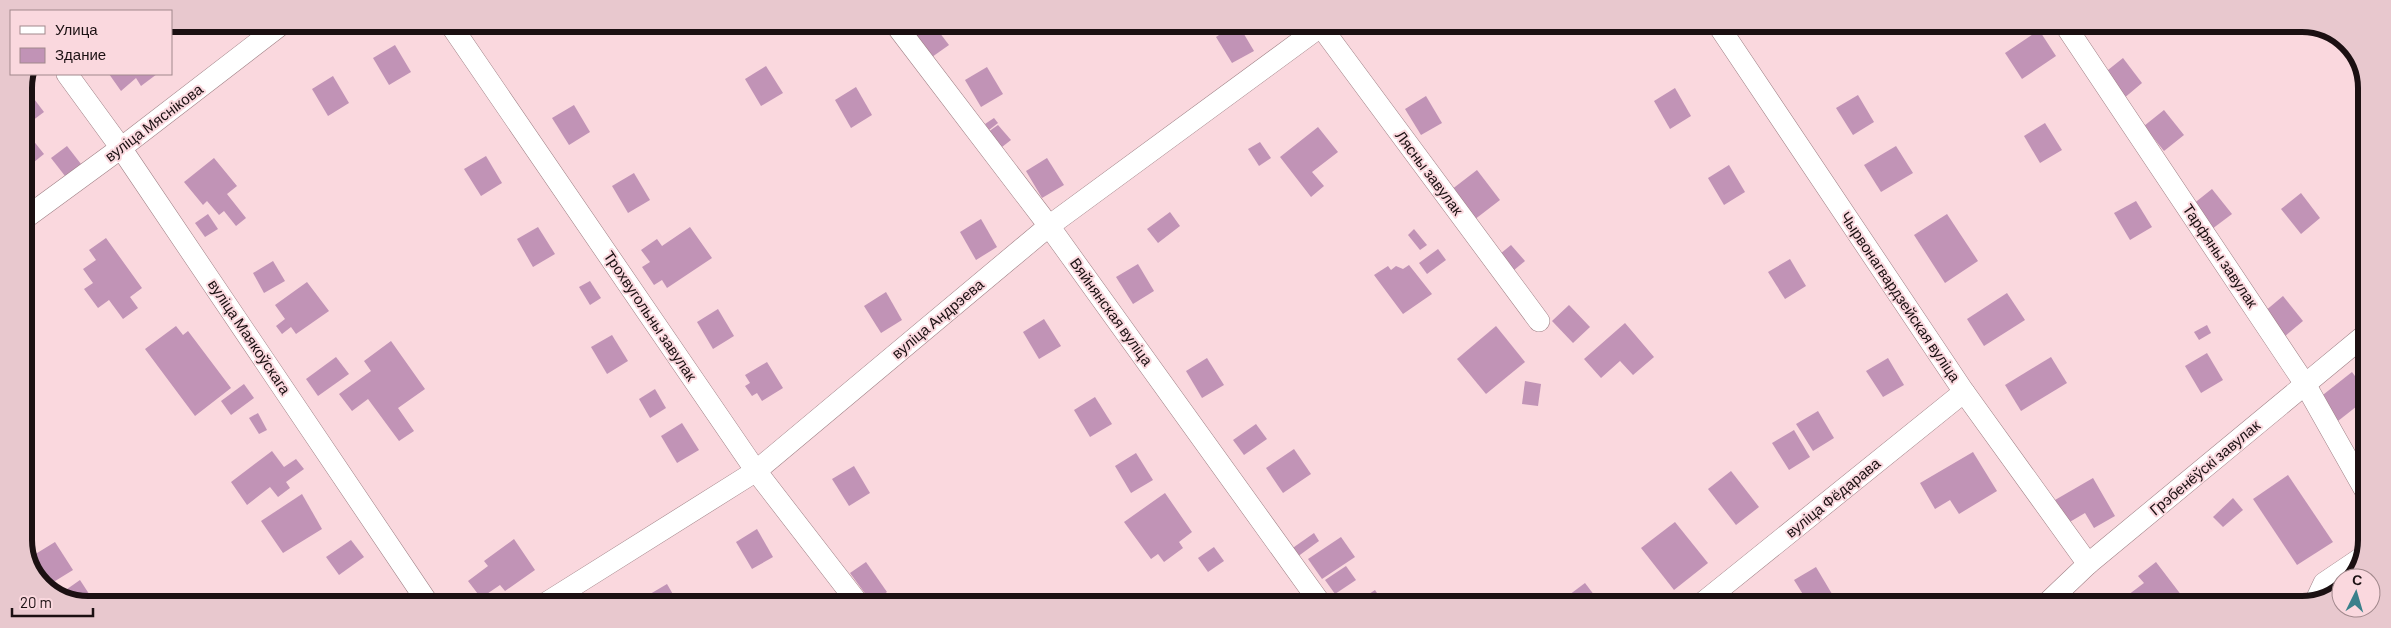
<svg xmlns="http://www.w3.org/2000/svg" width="2391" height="628" viewBox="0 0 2391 628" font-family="Barlow,sans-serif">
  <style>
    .building { fill: #c193b6 }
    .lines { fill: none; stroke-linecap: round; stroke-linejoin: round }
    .street-casing { stroke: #9f8086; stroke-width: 22 }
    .street { stroke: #fff; stroke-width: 21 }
    .labels { text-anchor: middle; stroke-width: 4; stroke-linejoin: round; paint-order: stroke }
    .street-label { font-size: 15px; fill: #1b1012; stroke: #fad8de }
    .rim { fill: none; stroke: #1b1012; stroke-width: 6 }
  </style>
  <rect width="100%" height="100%" fill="#fad8de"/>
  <g class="building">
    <polygon points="480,24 497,24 484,32"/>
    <polygon points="930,24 933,24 949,45 932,57 915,35"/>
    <polygon points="1236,24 1238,24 1254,51 1232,63 1216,37"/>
    <polygon points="1746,25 1766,25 1752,34"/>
    <polygon points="2039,30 2056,56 2022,79 2005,53"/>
    <polygon points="395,45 411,72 389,85 373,58"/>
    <polygon points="2123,58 2142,83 2123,99 2103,74"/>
    <polygon points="766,66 783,93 761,106 745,79"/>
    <polygon points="987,67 1003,94 981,107 965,80"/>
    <polygon points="109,74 157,74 141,86 136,78 121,91"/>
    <polygon points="333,76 349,103 328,116 312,89"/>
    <polygon points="856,87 872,115 851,128 835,100"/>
    <polygon points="1675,88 1691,116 1670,129 1654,101"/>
    <polygon points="28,91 44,112 32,121 24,111 24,94"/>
    <polygon points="1858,95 1874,122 1853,135 1836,108"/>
    <polygon points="1426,96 1442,123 1421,135 1405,109"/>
    <polygon points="574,105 590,132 569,145 552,118"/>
    <polygon points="2164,110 2184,135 2164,151 2144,126"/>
    <polygon points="994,118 998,123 989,130 985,124"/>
    <polygon points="2045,123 2062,150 2040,163 2024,136"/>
    <polygon points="998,125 1011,140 1002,147 988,132"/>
    <polygon points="1318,127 1338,152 1312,172 1324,186 1311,197 1280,157"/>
    <polygon points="24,129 44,154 24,170"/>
    <polygon points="1260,142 1271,158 1259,166 1248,149"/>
    <polygon points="67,146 81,164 65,176 51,158"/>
    <polygon points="1896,146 1913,173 1881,192 1864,165"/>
    <polygon points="486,156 502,183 481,196 464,169"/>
    <polygon points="214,158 237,186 227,194 246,218 236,226 224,211 219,215 207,201 203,205 184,182"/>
    <polygon points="1047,158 1064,185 1042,198 1026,171"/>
    <polygon points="1729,165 1745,192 1724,205 1708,178"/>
    <polygon points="1477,170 1500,200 1474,220 1451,190"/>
    <polygon points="634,173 650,200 628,213 612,186"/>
    <polygon points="2212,189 2232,214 2212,229 2192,205"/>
    <polygon points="2301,193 2320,218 2301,234 2281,209"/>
    <polygon points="2136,201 2152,227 2130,240 2114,213"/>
    <polygon points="1170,212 1180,226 1158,243 1147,229"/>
    <polygon points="208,214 218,229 205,237 195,223"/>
    <polygon points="1947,214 1978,261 1945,283 1914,235"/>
    <polygon points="981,219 997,247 976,260 960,232"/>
    <polygon points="538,227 555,254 533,267 517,239"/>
    <polygon points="690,227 712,258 667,288 662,280 654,285 642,267 650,262 641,250 657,239 662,246"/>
    <polygon points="1414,229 1427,245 1420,250 1408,235"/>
    <polygon points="106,238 142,288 130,297 138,308 123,319 109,300 98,308 84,289 93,283 83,269 96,260 89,250"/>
    <polygon points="1511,245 1525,261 1502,280 1489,263"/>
    <polygon points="1438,249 1446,260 1427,274 1419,263"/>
    <polygon points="1790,259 1806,286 1785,299 1768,272"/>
    <polygon points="273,261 285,281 264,293 253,273"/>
    <polygon points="1138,264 1154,291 1133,304 1116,277"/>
    <polygon points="1409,265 1432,294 1403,314 1374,275 1388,266 1391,270 1396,266 1403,269"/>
    <polygon points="590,281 601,298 590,305 579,287"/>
    <polygon points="307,282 329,311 296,334 291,327 282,334 276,326 285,319 275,305"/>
    <polygon points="886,292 902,320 881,333 864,306"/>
    <polygon points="2007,293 2025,320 1984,346 1967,319"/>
    <polygon points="2283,296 2303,321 2284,337 2264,312"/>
    <polygon points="1569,305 1590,327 1573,343 1552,321"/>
    <polygon points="718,309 734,336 713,349 697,322"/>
    <polygon points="1044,319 1061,346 1039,359 1023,332"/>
    <polygon points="1625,323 1654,357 1633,375 1620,361 1601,378 1584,359"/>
    <polygon points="2207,325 2211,333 2199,340 2194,332"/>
    <polygon points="176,326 183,335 188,331 231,388 195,416 145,349"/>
    <polygon points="1496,326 1525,362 1486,394 1457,359"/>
    <polygon points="612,335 628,361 607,374 591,347"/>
    <polygon points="391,341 425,389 398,408 414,431 399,441 368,399 352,411 339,394 371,371 364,361"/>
    <polygon points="24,350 33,362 24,368"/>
    <polygon points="2207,353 2223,380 2201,393 2185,366"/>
    <polygon points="336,357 349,374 318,396 306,379"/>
    <polygon points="2051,357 2067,383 2021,411 2005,385"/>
    <polygon points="1207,358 1224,385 1202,398 1186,371"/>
    <polygon points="1888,358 1904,385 1883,397 1866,371"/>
    <polygon points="767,362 783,388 762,401 757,393 752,396 745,386 750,383 745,375"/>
    <polygon points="2352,372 2366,391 2366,399 2338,421 2319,398"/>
    <polygon points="1525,381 1541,384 1538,406 1522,404"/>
    <polygon points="244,384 254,398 231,415 221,401"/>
    <polygon points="655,389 666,408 650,418 639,399"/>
    <polygon points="1095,397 1112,424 1090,437 1074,410"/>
    <polygon points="1818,411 1834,438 1813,451 1796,424"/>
    <polygon points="258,413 267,430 259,434 249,418"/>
    <polygon points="682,423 699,450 677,463 661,436"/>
    <polygon points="1256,424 1267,439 1244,455 1233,440"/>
    <polygon points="1794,430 1810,457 1789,470 1772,443"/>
    <polygon points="1294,449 1311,474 1283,493 1266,468"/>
    <polygon points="272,451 284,467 296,459 304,469 286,482 290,488 278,497 270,487 247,505 231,482"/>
    <polygon points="1973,452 1997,491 1959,514 1950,500 1935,509 1920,483"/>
    <polygon points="1136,453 1153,480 1131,493 1115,466"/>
    <polygon points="854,466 870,493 849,506 832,479"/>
    <polygon points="1731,471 1759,507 1736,525 1708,489"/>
    <polygon points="2288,475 2333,542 2297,565 2253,499"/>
    <polygon points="2093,478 2115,516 2094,528 2085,513 2068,523 2055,500"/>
    <polygon points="1165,493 1192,532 1179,542 1183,548 1164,562 1158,554 1151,559 1124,522"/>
    <polygon points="302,494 322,529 283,553 261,521"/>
    <polygon points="2233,498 2243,510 2223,527 2213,517"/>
    <polygon points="1675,522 1708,563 1674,590 1641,548"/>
    <polygon points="757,529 773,557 752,569 736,542"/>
    <polygon points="1314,533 1319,541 1293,560 1287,552"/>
    <polygon points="1341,537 1355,557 1322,579 1308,559"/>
    <polygon points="514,539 535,570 505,591 500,585 481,598 468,581 488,566 484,561"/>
    <polygon points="351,540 364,557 339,575 326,557"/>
    <polygon points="55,542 73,570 47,586 40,582 29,558"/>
    <polygon points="1214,547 1224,561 1208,572 1198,558"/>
    <polygon points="866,562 887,592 872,603 850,573"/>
    <polygon points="2156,562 2185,600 2179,604 2129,604 2124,598 2144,583 2138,576"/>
    <polygon points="1346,566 1356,580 1335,594 1325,580"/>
    <polygon points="1816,567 1832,594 1816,604 1809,604 1794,580"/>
    <polygon points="80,580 95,603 76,603 60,594"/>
    <polygon points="1585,583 1601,604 1557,604"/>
    <polygon points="667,584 678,603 649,603 645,597"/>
    <polygon points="1375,590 1384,604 1358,604 1357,602"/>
  </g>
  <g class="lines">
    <g class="street-casing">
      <g id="street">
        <polyline points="450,24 756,471 858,603"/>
        <polyline points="895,24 1049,226 1321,604"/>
        <polyline points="1319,24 1539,321"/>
        <polyline points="1718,25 1964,392 2088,564"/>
        <polyline points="2065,25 2305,384 2366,492"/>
        <polyline points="67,74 121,148 428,603"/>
        <polyline points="24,219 121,148 282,24"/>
        <polyline points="2316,600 2324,583 2364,556"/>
        <polyline points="546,603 756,471 1049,226 1324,24"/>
        <polyline points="1701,604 1964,392"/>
        <polyline points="2046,604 2088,564 2366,334"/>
      </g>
    </g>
    <use href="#street" class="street"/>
  </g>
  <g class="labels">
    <g class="street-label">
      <text transform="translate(154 123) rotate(-37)" y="5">вуліца Мяснікова</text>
      <text transform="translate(1429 173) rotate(53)" y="5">Лясны завулак</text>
      <text transform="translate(2220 256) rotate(56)" y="5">Тарфяны завулак</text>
      <text transform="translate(1900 297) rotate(56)" y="5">Чырвонагвардзейская вуліца</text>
      <text transform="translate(1111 312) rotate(54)" y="5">Вяйнянская вуліца</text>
      <text transform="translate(650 316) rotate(56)" y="5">Трохвугольны завулак</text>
      <text transform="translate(938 319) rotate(-40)" y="5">вуліца Андрэева</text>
      <text transform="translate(249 337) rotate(56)" y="5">вуліца Маякоўскага</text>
      <text transform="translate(2205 468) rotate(-40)" y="5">Грэбенёўскі завулак</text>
      <text transform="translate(1833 498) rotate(-39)" y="5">вуліца Фёдарава</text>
    </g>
  </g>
  <path d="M0 0H2391V628H0ZM88 32H2302A56 56 0 0 1 2358 88V540A56 56 0 0 1 2302 596H88A56 56 0 0 1 32 540V88A56 56 0 0 1 88 32Z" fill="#e8c8ce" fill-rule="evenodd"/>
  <path class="rim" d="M88 32H2302A56 56 0 0 1 2358 88V540A56 56 0 0 1 2302 596H88A56 56 0 0 1 32 540V88A56 56 0 0 1 88 32Z"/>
  <rect x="10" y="10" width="162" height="65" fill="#fad8de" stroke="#a1888c"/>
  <rect x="20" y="26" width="25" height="8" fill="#ffffff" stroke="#a1888c"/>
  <text x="55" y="35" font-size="15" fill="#1b1012">Улица</text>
  <rect x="20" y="48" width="25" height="15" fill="#c193b6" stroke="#a1888c"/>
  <text x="55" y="60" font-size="15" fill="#1b1012">Здание</text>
  <g transform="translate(2356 593) rotate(5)"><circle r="24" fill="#fad8de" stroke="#a1888c"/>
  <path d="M0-4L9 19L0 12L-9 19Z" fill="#3a808b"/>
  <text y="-8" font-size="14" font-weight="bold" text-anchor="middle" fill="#1b1012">С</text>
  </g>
  <path d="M12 608v8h81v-8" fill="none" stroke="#1b1012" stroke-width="2.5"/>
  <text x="20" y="608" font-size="15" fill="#1b1012" stroke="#fad8de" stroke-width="4" paint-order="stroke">20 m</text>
</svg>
